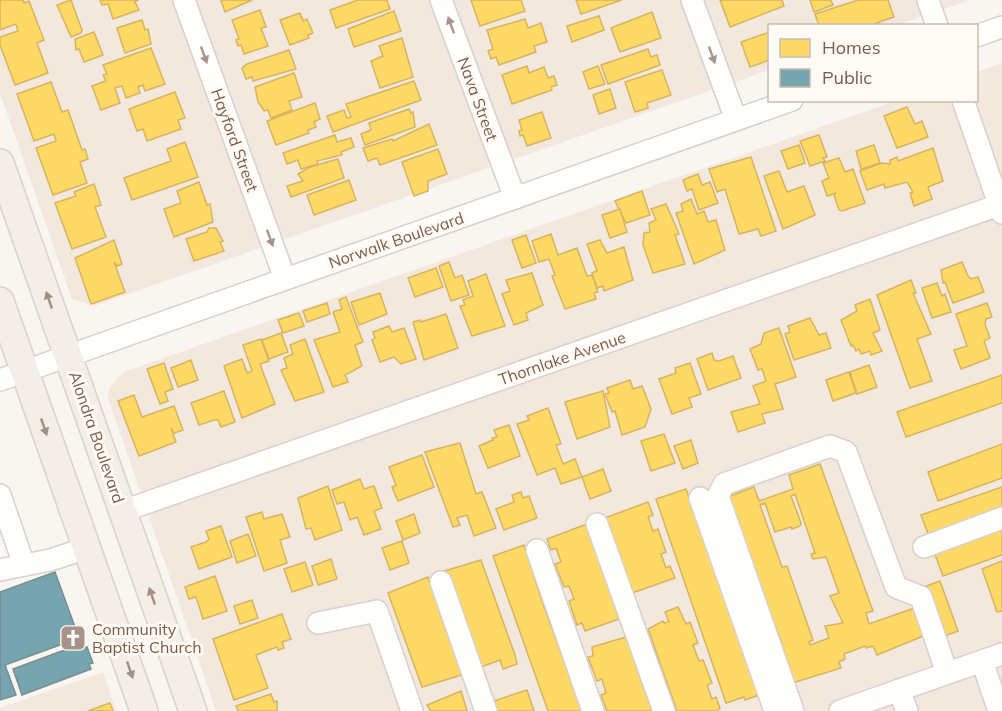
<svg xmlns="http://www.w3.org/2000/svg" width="1002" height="711" viewBox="0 0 1002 711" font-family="Mulish,sans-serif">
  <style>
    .residential { fill: #f2e8de }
    .homes { fill: #ffd966; stroke: #d7b45e; stroke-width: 1.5; fill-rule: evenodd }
    .public { fill: #76a5af; stroke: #778f92; stroke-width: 1.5 }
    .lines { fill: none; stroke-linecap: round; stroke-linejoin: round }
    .minor-casing { stroke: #d7d1cb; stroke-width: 24 }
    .major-casing { stroke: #dad1cc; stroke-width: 30 }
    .minor { stroke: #fefefd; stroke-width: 21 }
    .major { stroke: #f3eee8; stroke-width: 27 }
    .oneway { fill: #a8958b }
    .oneway2 { fill: #a48f83 }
    .labels { text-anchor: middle; stroke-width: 6; stroke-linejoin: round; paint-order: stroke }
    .street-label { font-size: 16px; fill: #7a5c4d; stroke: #fffaf3 }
    .poi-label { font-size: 16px; fill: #7a5c4d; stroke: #fffaf3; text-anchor: start }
  </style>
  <rect width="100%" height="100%" fill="#f9f5f0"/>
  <g class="residential">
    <polygon points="0,0 970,0 897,25 770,26 769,70 94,306 72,299 0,93"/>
    <polygon points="1002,63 1002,711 216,711 107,395 111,385 124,372 895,101 976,100 977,72"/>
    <polygon points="103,672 116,711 0,711 0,708"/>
  </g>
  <g class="homes">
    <polygon points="0,0 23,0 24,3 29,1 44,40 37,43 48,73 15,85 0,45 0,37 18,31 16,24 0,30"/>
    <polygon points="71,0 82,30 81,33 71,37 57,5"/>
    <polygon points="100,0 138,0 135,2 139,10 113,19 108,4 102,5"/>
    <polygon points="252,0 225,12 221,1 224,0"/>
    <polygon points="358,0 387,0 390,9 336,28 330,10"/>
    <polygon points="471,0 521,0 525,11 480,26"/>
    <polygon points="576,0 622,0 581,14"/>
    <polygon points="720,0 782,0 784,6 730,27"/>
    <polygon points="810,0 831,0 833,5 814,12"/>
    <polygon points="858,0 888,0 894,17 868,26 819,26 815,14"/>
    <polygon points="260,10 266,27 261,28 268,46 244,54 241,45 238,46 236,40 239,39 232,20"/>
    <polygon points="394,11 401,31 354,47 348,29"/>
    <polygon points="652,12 661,38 620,52 611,28"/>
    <polygon points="300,13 303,21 307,19 313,33 308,35 309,38 290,45 280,20"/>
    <polygon points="599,16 604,30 572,42 567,26"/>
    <polygon points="525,19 528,28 541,23 547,42 534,46 536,52 499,65 496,57 491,59 488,51 493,49 487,30"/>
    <polygon points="142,20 145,30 148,29 151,44 125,53 117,28"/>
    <polygon points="94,32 103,55 84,62 79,49 76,50 75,39"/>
    <polygon points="770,32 770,60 750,67 741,42"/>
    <polygon points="402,38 413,77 380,88 371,61 383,56 379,46"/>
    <polygon points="151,48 165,84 145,91 143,85 138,87 140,93 126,98 122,86 115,88 120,103 101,110 92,86 106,81 103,75 107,74 103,65"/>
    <polygon points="648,49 651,57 657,55 660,65 608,84 601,65"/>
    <polygon points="289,50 296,69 253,81 252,77 246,79 242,68 247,64"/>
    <polygon points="527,66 529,73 544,67 548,78 554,76 557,85 551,87 552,90 512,104 502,75"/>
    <polygon points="598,66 605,84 589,89 583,72"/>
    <polygon points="662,70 671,95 647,103 648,108 635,112 625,82"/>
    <polygon points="294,73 302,97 289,101 292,110 271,118 268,110 264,111 258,102 255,87"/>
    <polygon points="414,81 421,100 333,132 327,116 344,110 347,118 351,117 346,104"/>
    <polygon points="51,82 62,112 68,110 82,150 85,149 88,159 80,162 87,183 53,195 36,148 56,141 54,134 34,141 17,94"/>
    <polygon points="610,89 616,108 599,114 593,95"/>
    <polygon points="175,92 185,118 178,120 181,129 147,141 143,129 137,131 129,109"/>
    <polygon points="315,103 320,119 314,122 316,127 308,130 309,133 276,145 267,121"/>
    <polygon points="907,107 915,124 922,121 928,137 897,148 884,116"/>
    <polygon points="409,109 411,113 413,112 415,127 365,145 361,134 371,130 369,123"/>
    <polygon points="542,112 551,138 527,146 523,135 520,136 519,131 522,130 519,120"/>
    <polygon points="429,124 437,145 380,165 377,158 368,161 363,148 392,139 393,141"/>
    <polygon points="335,135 337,142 351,138 354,147 341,152 342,155 317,161 318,164 301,169 298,160 287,164 283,153"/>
    <polygon points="819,135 827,157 823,158 825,161 810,166 800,141"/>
    <polygon points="185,142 198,177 132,200 124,178 171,161 167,149"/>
    <polygon points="799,145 805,163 788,169 781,151"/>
    <polygon points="874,145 880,163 861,169 856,151"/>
    <polygon points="933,148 943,181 928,187 932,199 914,206 910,193 913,192 907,182 885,188 884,184 867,190 860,171 882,163 890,164 890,160 897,157 898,161"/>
    <polygon points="438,149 447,174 428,181 428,191 414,196 402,162"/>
    <polygon points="751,157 776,231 761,236 758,229 739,234 725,189 717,192 709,169"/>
    <polygon points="839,158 845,172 853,169 865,203 842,211 839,210 834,195 836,193 827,196 822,181 829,178 823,163"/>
    <polygon points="338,159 344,178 291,197 287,186 303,181 298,174 310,167"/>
    <polygon points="779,171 787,192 804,186 815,215 783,229 764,176"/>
    <polygon points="698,174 702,185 710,182 718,203 699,210 692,189 687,191 683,180"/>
    <polygon points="349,180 356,200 314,215 307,195"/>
    <polygon points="199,182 207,205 210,204 213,222 174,237 164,209 181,203 177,191"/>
    <polygon points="94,184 101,205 95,207 106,237 72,249 55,203 76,196 74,192"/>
    <polygon points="642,191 650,215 626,223 615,201"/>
    <polygon points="691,199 697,214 704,211 708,222 716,220 725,250 694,264 676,213 683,211 681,204"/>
    <polygon points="666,204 679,234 675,235 685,264 653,273 643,245 644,233 650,232 649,223 656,220 651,209"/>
    <polygon points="620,209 627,232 610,238 602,215"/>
    <polygon points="209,228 216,228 223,241 220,242 224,251 194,261 186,239 207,232"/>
    <polygon points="551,234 558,255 577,248 587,276 592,275 598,292 594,293 596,299 565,309 552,276 555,275 549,259 539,262 532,241"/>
    <polygon points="526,235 536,263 522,268 512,240"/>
    <polygon points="114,240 122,264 117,266 114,262 125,292 91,304 75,258"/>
    <polygon points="600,240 607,253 624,247 633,280 604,291 603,286 597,288 592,273 597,271 587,244"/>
    <polygon points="449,262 455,278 462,275 469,295 451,301 439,266"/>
    <polygon points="962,262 968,276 971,279 978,277 984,292 953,303 945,282 943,283 941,270"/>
    <polygon points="436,268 443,287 415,297 408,278"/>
    <polygon points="532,273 543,305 526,313 528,320 514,325 502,294 510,291 506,280"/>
    <polygon points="486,274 505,326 472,336 460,306 465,305 463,300 473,296 468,281"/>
    <polygon points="911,280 916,293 913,293 931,334 917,339 932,381 910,388 877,295"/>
    <polygon points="937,283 942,296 945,294 951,312 932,318 922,288"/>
    <polygon points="380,293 387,314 359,325 351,302"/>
    <polygon points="346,297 363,342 355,345 362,366 345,375 348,382 333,387 314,340 340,332 333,312 342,309 339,300"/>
    <polygon points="870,299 880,330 873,333 882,351 871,355 870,351 861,354 859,349 856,351 853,345 851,346 841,320 857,311 855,305"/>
    <polygon points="327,303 330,314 307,322 303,311"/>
    <polygon points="987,303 992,317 986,319 985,324 990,338 984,341 990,358 961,369 954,350 967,346 956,314"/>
    <polygon points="299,313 304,326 283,333 278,320"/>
    <polygon points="446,314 458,348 424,360 413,322 420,320 421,322"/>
    <polygon points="810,318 819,335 826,333 831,348 794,360 785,334 790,332 788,326"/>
    <polygon points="389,326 392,332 404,328 416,359 401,364 394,357 380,362 372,340 375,338 373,332"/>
    <polygon points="779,328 796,377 775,384 783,409 762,414 765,423 738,432 731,412 760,404 753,386 766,381 762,369 758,370 750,349 761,344 764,333"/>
    <polygon points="281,333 288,352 269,359 262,340"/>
    <polygon points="261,339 269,361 260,364 275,404 242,418 224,366 242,359 247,373 252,371 243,345"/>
    <polygon points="305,339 324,392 295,401 281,370 287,368 284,358 293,354 290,345"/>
    <polygon points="712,353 714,360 719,361 733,356 741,378 708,390 697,359"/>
    <polygon points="191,360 198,380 178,387 171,368"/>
    <polygon points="164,363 173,389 165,392 168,401 160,404 147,369"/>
    <polygon points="690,363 701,394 689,398 692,407 672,414 659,379 676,373 675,368"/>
    <polygon points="869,365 877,387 857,394 850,372"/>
    <polygon points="849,372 856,393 833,401 826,380"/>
    <polygon points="1002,375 1002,403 906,437 897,412"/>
    <polygon points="630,380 633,389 642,386 651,409 645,427 622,435 615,411 612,412 605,394 609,393 607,388"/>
    <polygon points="224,391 235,422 221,427 218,420 214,420 199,425 191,403"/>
    <polygon points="603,391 610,427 577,439 565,402"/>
    <polygon points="134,395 142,417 174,406 183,430 174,433 171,428 176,442 139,456 118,401"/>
    <polygon points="548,408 561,444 556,445 563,464 575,459 582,477 561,484 555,468 537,475 517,424 529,420 527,416"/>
    <polygon points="509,425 520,456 488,468 479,446 493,440 492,438 497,437 494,430"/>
    <polygon points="664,434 675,463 651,471 641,441"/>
    <polygon points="691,440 698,463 683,469 674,446"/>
    <polygon points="460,443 476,494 482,492 496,528 474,536 467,515 457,518 460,525 453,527 425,452"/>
    <polygon points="1002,444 1002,478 938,501 928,472"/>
    <polygon points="422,455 434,487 398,501 392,487 396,485 389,467"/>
    <path d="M820,464l53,147 -7,2 3,11 51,-18 8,28 -51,21 -4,-9 -7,2 -1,-2 -21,8 1,5 -6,3 2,6 -52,16 -10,-39 3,-1 -24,-65 -6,2 -30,-82 32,-12 5,14 34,-12 -4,-14zM795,494l20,59 -4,1 2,5 13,-2 13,36 -9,3 13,27 -18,3 4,12 -19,7 -1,-3 4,-2 -26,-74 -5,1 -22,-62 5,-2 10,29 16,-5 1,2 8,-3 1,-3 -10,-27z"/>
    <polygon points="603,469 611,491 590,499 582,477"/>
    <polygon points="360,479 364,489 374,486 382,508 374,511 381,529 364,535 357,517 350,520 344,502 337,504 332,490"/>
    <polygon points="328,486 342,530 315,540 311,528 306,529 298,498"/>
    <polygon points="1002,487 1002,513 930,539 921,515"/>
    <polygon points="686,489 759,695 745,700 744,697 726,703 656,499"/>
    <polygon points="521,492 523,498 529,496 537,518 504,530 496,509 514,502 512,495"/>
    <polygon points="648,502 653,515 648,517 653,531 658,529 666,552 661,554 666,568 670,566 675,578 632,593 605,518"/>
    <polygon points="262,512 264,519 282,514 290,537 280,540 287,563 264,571 246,517"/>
    <polygon points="414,514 420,533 403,540 396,521"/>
    <polygon points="587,524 619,619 585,631 582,623 577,625 569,601 574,599 569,586 564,587 555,564 561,562 556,548 551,550 547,539"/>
    <polygon points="221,526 232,557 199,569 191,547 206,542 209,539 206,531"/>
    <polygon points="1002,528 1002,555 943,576 934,552"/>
    <polygon points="248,534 256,556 237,563 230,541"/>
    <polygon points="402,541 409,563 390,570 382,548"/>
    <polygon points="524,545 543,604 582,711 548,711 493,556"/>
    <polygon points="331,559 337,579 318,585 312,566"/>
    <polygon points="481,560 515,655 517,664 503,669 500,660 476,669 441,572"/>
    <polygon points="1002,561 1002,611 997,612 982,569"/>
    <polygon points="305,562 313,585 292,592 284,569"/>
    <polygon points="215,576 227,611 203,619 196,597 189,599 185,587"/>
    <polygon points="428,577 462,675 422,687 388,593"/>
    <polygon points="940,581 958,631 942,637 924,587"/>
    <polygon points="252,600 258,618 240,624 234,606"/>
    <polygon points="678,607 686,624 690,622 698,643 693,645 699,661 703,660 712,683 707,685 712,699 716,697 720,708 717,711 677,711 648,629 663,621 664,623 669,622 665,612"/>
    <polygon points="282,614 291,639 282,642 284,648 278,650 277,647 256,655 268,688 234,700 213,639"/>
    <polygon points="626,637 652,711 607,711 601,695 606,693 602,679 597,681 588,657 593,656 592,647"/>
    <polygon points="527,690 534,711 495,711 494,701"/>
    <polygon points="461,691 467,711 431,711 427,705"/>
    <polygon points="271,694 274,702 277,701 277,711 238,711 236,706"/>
    <polygon points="110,703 113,711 88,711"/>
  </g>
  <g class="public">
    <polygon points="55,572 79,638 5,665 16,695 0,700 0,592"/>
    <polygon points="81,644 83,648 87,647 93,663 89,664 91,669 22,695 13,669"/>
  </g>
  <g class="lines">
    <g class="minor-casing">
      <g id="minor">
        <polyline points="184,0 285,279"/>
        <polyline points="441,0 515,198"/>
        <polyline points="692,0 736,120"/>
        <polyline points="928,0 937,26"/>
        <polyline points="976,36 1002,27"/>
        <polyline points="963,100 1002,213"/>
        <polyline points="0,380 792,100"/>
        <polyline points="0,495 24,565"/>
        <polyline points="700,498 775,711"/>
        <polyline points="123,511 1002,204"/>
        <polyline points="597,524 664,711"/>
        <polyline points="924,547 1002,518"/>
        <polyline points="537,550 593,711"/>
        <polyline points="0,570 50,560 87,548"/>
        <polyline points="441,582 486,711"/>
        <polyline points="318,623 377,611 412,711"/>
        <polyline points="982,661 999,711"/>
        <polyline points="899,690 907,711"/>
        <polyline points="793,711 718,496 724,484 830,446 846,452 896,587 921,597 947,673"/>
        <polyline points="840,711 1002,654"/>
      </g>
    </g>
    <g class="major-casing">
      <g id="major">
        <polyline points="0,163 193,711"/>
        <polyline points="0,301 144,711"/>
      </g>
    </g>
    <use href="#minor" class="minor"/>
    <use href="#major" class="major"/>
  </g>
  <defs><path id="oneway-solid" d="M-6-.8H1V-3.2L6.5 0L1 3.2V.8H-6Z" transform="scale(1.5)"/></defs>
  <g class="oneway">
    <use href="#oneway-solid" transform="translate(451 25) rotate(-110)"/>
    <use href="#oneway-solid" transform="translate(204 55) rotate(70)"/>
    <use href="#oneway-solid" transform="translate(712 55) rotate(70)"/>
    <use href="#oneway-solid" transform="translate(270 238) rotate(70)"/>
  </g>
  <g class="oneway2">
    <use href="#oneway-solid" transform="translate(49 300) rotate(-109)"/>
    <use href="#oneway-solid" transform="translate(44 427) rotate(71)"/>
    <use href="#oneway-solid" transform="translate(152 596) rotate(-109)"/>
    <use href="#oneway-solid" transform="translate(130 670) rotate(71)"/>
  </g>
  <defs>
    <g id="church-square" transform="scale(1.35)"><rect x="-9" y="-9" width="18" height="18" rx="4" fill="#a69286" stroke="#fffaf3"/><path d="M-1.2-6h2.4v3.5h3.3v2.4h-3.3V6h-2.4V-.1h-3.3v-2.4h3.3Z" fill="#fff"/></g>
  </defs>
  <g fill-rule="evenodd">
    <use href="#church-square" x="73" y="638"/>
  </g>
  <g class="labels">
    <g class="street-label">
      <text transform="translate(478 99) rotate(70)" y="6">Nava Street</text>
      <text transform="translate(235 140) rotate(70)" y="6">Hayford Street</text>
      <text transform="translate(396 240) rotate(-19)" y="6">Norwalk Boulevard</text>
      <text transform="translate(562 358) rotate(-19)" y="6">Thornlake Avenue</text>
      <text transform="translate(97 437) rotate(71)" y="6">Alondra Boulevard</text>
    </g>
    <g class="poi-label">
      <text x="92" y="635">Community<tspan x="92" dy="18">Baptist Church</tspan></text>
    </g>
  </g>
  <rect x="768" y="24" width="210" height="78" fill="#fffaf3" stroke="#cabbb1" stroke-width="1.5"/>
  <rect x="780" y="39" width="30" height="18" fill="#ffd966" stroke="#cabbb1" stroke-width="1.5"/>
  <text x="822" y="54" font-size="18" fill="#7a5c4d">Homes</text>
  <rect x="780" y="69" width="30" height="18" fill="#76a5af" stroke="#cabbb1" stroke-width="1.5"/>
  <text x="822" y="84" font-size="18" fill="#7a5c4d">Public</text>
</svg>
